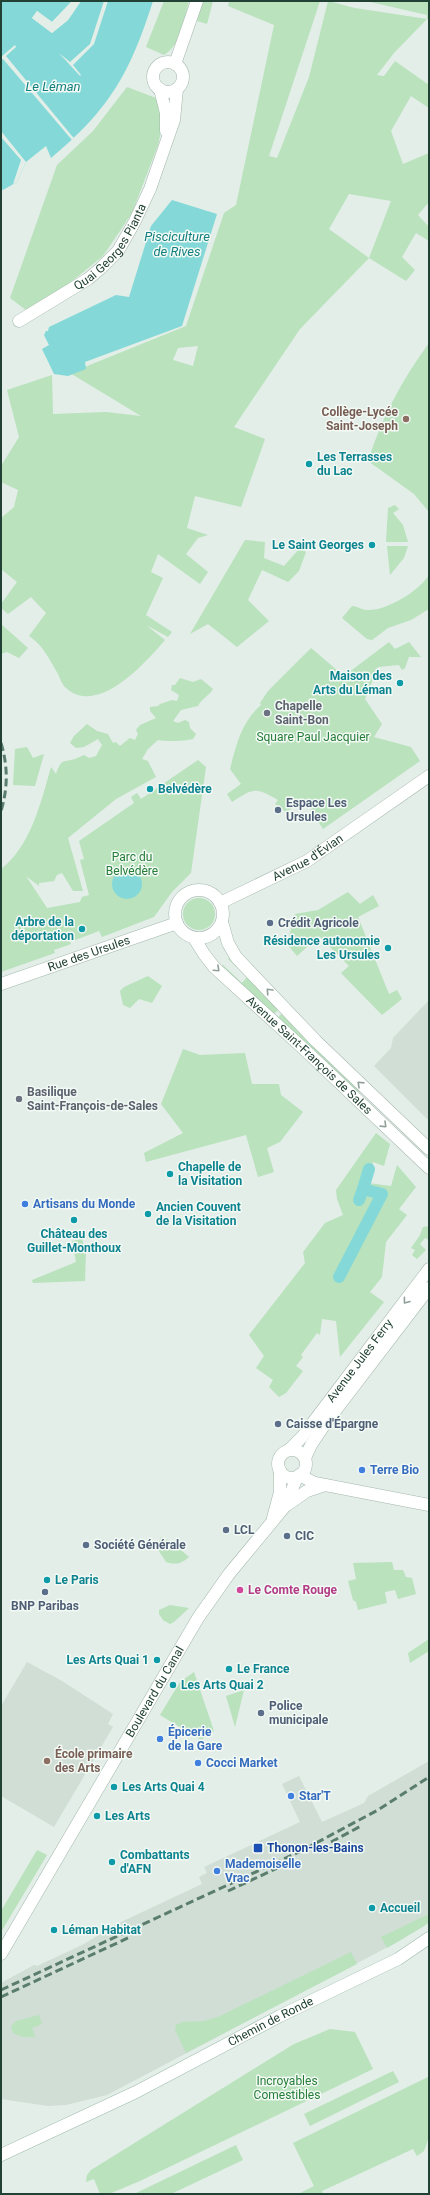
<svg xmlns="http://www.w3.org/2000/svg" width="430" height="2195" viewBox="0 0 430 2195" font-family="Roboto,sans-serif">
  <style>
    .built { fill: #d0ded5 }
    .green { fill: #b9e2bd; fill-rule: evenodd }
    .water { fill: #84d9d8 }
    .pier { fill: #e2eee7 }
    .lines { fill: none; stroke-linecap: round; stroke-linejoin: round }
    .canal { stroke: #84d9d8; stroke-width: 12 }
    .tertiary-casing { stroke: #a4b7ad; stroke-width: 13 }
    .secondary-casing { stroke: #9fbbad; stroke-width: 13 }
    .tertiary { stroke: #fff; stroke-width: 12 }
    .secondary { stroke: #fff; stroke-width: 12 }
    .rail { stroke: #5a7d6e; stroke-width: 3; stroke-dasharray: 8 4; stroke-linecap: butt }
    .oneway { stroke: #90a099 }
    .education-dot { fill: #8d6e63; stroke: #f3faf5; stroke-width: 1.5 }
    .culture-dot { fill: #0f9aa8; stroke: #f3faf5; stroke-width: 1.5 }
    .worship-dot { fill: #6b7280; stroke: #f3faf5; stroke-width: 1.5 }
    .service-dot { fill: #5c6f8a; stroke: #f3faf5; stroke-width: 1.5 }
    .shop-dot { fill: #3f7fe0; stroke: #f3faf5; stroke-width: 1.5 }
    .hotel-dot { fill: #d1479c; stroke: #f3faf5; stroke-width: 1.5 }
    .transit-dot { fill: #1a4fb4; stroke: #f3faf5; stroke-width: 1.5 }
    .labels { text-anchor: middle; stroke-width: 3; stroke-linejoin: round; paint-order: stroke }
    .street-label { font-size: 12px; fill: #204133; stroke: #f3faf5 }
    .education-label { font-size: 12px; font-weight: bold; fill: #785e54; stroke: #f3faf5; text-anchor: end }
    .culture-label { font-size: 12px; font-weight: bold; fill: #0d838f; stroke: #f3faf5; text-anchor: start }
    .worship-label { font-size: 12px; font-weight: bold; fill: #5b616d; stroke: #f3faf5; text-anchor: start }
    .park-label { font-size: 12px; fill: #257d38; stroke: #f3faf5 }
    .service-label { font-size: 12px; font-weight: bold; fill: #4e5e75; stroke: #f3faf5; text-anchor: start }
    .shop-label { font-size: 12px; font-weight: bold; fill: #366cbe; stroke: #f3faf5; text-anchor: start }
    .hotel-label { font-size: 12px; font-weight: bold; fill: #b23c85; stroke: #f3faf5; text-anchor: start }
    .transit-label { font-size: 12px; font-weight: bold; fill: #164399; stroke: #f3faf5; text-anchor: start }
    .water-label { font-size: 13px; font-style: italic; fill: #127f7f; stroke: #f3faf5 }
  </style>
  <rect width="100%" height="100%" fill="#e2eee7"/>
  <g class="built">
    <polygon points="429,1000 429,1121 374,1066 391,1048 393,1038"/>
    <polygon points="27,1662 62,1681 113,1714 108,1724 113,1727 54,1827 1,1796 1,1706"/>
    <polygon points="429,1761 429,1922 424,1926 401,1940 107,2095 66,2105 48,2106 1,2099 1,1983 34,1965 37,1966 82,1945 119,1923 202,1884 199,1877 207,1873 204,1867 300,1822 282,1784 299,1776 322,1822 364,1803 368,1796"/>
  </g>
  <g class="green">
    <path d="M164,1h25c-5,18 -8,44 -25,54l-18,-8z"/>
    <polygon points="203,1 213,1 207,24 197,21"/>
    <path d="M229,1h91l-51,155 8,2 32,-81 19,-76 27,7 72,11v-4l-61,-14h63v18h-2l-33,34 -17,22 7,1 11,-15 34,24v23l-18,-12 -20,35 12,33 26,-11v49l-11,13 11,12v14l-13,-8 -14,24 13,13 -9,11 -37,-23 -69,71 -66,98 31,12 -24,68 -46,-11 -8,32 21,7 -10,3 -12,16 22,18 -8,12 -42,-30 -7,18 12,6 -17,37 26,17 -4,5 -22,-12 19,15c-19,22 -67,77 -99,48 -4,-3 -6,-10 -8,-14 -9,-15 -14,-28 -29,-38l17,-23 -15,-16 -23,17 -7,-6v-4l16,-22 -16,-13v-51l13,-11 4,-17 -17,-8v-16l18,-29 -12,-47 45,-15 1,39 53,-2 35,4 -71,-43 116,-47 38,-113 12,-8 38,-180 -46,-19zM349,194l42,7 -22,57 -40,-29zM198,346l-5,20 -20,-6 5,-12z"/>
    <polygon points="127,87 156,98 163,122 158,145 132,213 103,256 61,290 26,310 10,298 57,165 93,131"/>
    <path d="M429,343v169l-15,-18 -46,-33c14,-44 34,-81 61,-118z"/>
    <polygon points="395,505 399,509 393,513 403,525 408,542 386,542 388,508"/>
    <polygon points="245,540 265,542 264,558 284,566 300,548 306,552 299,571 288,582 262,570 248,600 269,621 237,647 208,624 190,634"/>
    <polygon points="387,546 408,546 404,558 390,575"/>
    <path d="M429,575v34l-18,11 -23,8 -16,12 -5,-1 -25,-21 10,-12c5,0 10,4 15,4 20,1 52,-19 62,-35z"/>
    <polygon points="1,624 28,648 19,658 7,652 1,654"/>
    <path d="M389,642l6,7 14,-7 12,15h-12l-4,11 -3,2 -3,-5 -21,2 -13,32 17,25 -8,13 37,10 9,14 -97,68 -13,-20 2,-1 -6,-8 -20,12 -11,-8 3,-4c-23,-13 -24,-12 -46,2l-5,-8 14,-10 -11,-15c6,-24 12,-48 31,-64l-1,-2 8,-12 43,-43 33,28z"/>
    <path d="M180,678l13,4 8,-3 12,10c-4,7 -11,9 -15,17l-17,4 -8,11 5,2 7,-3 4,2 1,6 6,6 -3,5c-8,2 -26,3 -35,1l-10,9 -6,10 6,2 8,16 -40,22 -48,39 15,53h-10l-11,-18 -5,2 -3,6 -15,2v3l-13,-10 21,32 33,-6 2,-5 7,-2 -9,-35 4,-1 -5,-18 55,-38 -3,-6 6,-4 4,6 57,-39 8,7 -15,106 -19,19 -18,25 -52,20 -3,-6 -29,11 1,2 -17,6 1,3 -54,19v-103c30,-23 40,-67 50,-102l5,7c6,-17 7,-11 19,-15 3,-1 6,-3 9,-4l5,3 7,-2 6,-11 -4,-6 -14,8 -8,1 -6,-5 4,-7 13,-12 10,7 11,3 5,9 3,-1 4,4 10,-8 5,2 3,-6 -2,-4 4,-5 16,-7 -6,-7v-4l8,-1 2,-2 12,-4 5,1 2,-6 -8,-5 1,-5h3z"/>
    <polygon points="27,747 33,758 44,754 35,786 13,785 15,749"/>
    <polygon points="348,892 360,904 373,895 379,906 358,917 389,994 397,990 402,999 382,1015 341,973 349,966 319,936 297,956 287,944 295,914 318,910"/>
    <circle cx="199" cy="914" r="16"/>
    <polygon points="230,958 280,1008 273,1015 221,966 223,965 242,983 247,977 228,959"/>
    <polygon points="148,976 162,986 152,1003 139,999 130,1008 123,1005 120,991 124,987"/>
    <polygon points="284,1012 361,1090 358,1093 277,1018"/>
    <polygon points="183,1049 200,1055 245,1053 252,1084 279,1084 281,1095 303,1112 280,1142 267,1148 274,1172 258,1177 246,1135 146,1162 144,1153 183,1133 161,1104"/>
    <polygon points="376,1133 390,1144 384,1166 373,1162 368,1183 391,1186 397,1165 416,1187 399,1209 407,1215 386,1242 382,1277 370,1292 384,1302 340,1357 336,1321 322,1319 320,1335 317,1333 301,1355 303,1357 296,1366 303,1371 286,1393 279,1397 269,1387 273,1380 256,1368 264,1356 249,1335 305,1263 303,1252 325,1223 343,1215 337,1199 336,1190"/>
    <polygon points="429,1226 429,1240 425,1238 420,1244 426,1250 417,1259 412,1255 415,1250 411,1248 420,1235 423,1227"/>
    <polygon points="82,1239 86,1252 85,1281 33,1283 32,1280 76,1262 72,1241"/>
    <path d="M161,1537l11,5 17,15c-8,7 -13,8 -23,5l-9,-14z"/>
    <polygon points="392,1562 394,1570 403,1570 406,1577 412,1578 416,1594 398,1599 395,1590 385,1592 387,1603 358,1610 356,1602 353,1600 348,1581 356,1579 353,1563"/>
    <polygon points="170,1605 189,1608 174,1622 170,1624 163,1620 159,1614 159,1610"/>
    <polygon points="429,1639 429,1651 410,1663 408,1653"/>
    <polygon points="194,1672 214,1731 201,1740 160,1715 180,1682"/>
    <polygon points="244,1690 235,1727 226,1696"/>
    <polygon points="37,1850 47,1855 1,1932 1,1911"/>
    <polygon points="429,1914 429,1922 424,1926 387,1948 381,1937"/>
    <polygon points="351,1952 357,1964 186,2053 175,2030 176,2025 182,2022 205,2021 220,2016"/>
    <polygon points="39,2015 42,2024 32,2028 35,2037 22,2037 13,2033 11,2026 16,2021"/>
    <polygon points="330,2029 355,2032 373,2069 140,2181 109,2194 100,2194 94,2179 86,2182 87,2175 91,2170 294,2044"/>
    <polygon points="393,2071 399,2082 310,2126 304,2114"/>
    <polygon points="428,2077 429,2137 424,2151 417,2156 413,2149 322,2191 323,2194 298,2194 314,2186 293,2143"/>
    <polygon points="236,2145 243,2160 171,2194 134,2194"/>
  </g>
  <g class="water">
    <path d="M1,1h71l-20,21 -15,-11 -5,7 20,15 16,-13 13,-19h72c-23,72 -43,108 -102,157l-5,-12 -20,16 -9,20 -14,8 -2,-2z"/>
    <polygon points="172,200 217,214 182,326 85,362 86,369 68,376 54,374 42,349 49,345 44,335 46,331 48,331 49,327 116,295 129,297 151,226"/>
    <circle cx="127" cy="884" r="15"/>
  </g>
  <g class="pier">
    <polygon points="72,1 74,2 68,9 52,24 37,14 34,18 52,31 66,19 79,1 81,1 68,20 52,33 32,18 37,11 52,22"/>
    <polygon points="104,1 108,1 94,44 73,65 81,75 80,76 59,53 70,62 90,44"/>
    <polygon points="15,45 16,47 6,56 72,136 74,138 72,140 3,59 1,60 1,57"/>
    <polygon points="1,131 26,162 17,182 13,184 21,160 1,137"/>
  </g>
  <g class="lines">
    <g class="canal">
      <polyline points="359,1200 363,1189"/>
      <polyline points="339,1277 382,1194 363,1189 369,1169"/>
    </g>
    <g class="tertiary-casing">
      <g id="tertiary">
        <circle cx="168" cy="77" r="15"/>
        <polyline points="175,64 197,1"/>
        <polyline points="160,89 166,113 166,131"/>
        <path id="s1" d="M19,321l69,-42 13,-11 17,-17 16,-28 16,-34 24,-69 3,-31"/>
        <circle cx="199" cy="914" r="24"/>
        <path id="s2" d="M220,903l87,-42 122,-85"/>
        <polyline points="222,922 228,943 236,957 316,1041 429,1149"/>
        <path id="s3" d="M194,938l10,16 10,13 92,84 123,117"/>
        <path id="s4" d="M1,984l176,-61"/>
        <path id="s5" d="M289,1450l13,-13 127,-168"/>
        <circle cx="292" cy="1464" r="14"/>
        <polyline points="305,1458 311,1445 325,1424 429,1288"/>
        <polyline points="299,1475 315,1483 429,1505"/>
        <polyline points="287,1505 307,1491 325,1485"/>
        <polyline points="273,1518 280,1492 280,1470"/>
        <path id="s6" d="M1,1954l197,-336 31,-44 57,-69 11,-28"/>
      </g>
    </g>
    <g class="secondary-casing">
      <g id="secondary">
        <path id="s7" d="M1,2155l135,-63 144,-76 118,-57 31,-21"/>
      </g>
    </g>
    <use href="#tertiary" class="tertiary"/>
    <use href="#secondary" class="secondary"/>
    <g class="rail">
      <path d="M1,743c7,23 7,45 0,68"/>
      <polyline points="331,1842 361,1826"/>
      <polyline points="228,1891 286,1864"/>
      <polyline points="1,1990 301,1851 378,1810 429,1777"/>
      <polyline points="1,1997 130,1937"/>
    </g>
  </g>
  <defs><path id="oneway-chevron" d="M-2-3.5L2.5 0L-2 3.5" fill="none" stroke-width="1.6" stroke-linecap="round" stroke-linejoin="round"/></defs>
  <g class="oneway">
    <use href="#oneway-chevron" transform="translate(217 969) rotate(43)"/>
    <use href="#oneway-chevron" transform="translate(269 991) rotate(-133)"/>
    <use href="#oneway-chevron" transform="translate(360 1084) rotate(-136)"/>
    <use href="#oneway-chevron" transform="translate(384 1125) rotate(44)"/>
    <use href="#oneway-chevron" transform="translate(406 1301) rotate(127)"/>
  </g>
  <g class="education-dot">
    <circle cx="406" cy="419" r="4"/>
    <circle cx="47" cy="1761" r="4"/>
  </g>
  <g class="culture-dot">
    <circle cx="309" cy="464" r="4"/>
    <circle cx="372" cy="545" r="4"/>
    <circle cx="400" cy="683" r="4"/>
    <circle cx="150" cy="789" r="4"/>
    <circle cx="82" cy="929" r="4"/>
    <circle cx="388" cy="948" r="4"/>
    <circle cx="170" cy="1174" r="4"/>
    <circle cx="148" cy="1214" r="4"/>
    <circle cx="74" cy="1220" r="4"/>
    <circle cx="47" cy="1580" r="4"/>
    <circle cx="157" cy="1660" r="4"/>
    <circle cx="229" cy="1669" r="4"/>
    <circle cx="173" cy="1685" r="4"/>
    <circle cx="114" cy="1787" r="4"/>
    <circle cx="97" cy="1816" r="4"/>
    <circle cx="112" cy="1862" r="4"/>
    <circle cx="372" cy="1908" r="4"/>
    <circle cx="54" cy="1930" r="4"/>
  </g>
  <g class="worship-dot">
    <circle cx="267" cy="713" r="4"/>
    <circle cx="19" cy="1099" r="4"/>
  </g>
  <g class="service-dot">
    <circle cx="278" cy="810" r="4"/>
    <circle cx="270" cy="923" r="4"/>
    <circle cx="278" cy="1424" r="4"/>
    <circle cx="226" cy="1530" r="4"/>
    <circle cx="287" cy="1536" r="4"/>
    <circle cx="86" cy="1545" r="4"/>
    <circle cx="45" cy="1592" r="4"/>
    <circle cx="261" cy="1713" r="4"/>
  </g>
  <g class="shop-dot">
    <circle cx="25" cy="1204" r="4"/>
    <circle cx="362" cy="1470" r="4"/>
    <circle cx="160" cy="1739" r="4"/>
    <circle cx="198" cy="1763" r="4"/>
    <circle cx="291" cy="1796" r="4"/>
    <circle cx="217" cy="1871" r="4"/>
  </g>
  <circle class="hotel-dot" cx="240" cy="1590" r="4"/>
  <rect class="transit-dot" x="253" y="1843" width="10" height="10" rx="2"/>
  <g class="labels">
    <g class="street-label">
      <text dy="4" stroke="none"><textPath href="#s1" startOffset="120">Quai Georges Pianta</textPath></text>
      <text dy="4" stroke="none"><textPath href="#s2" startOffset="99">Avenue d'Évian</textPath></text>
      <text dy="4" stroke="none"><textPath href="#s4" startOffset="93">Rue des Ursules</textPath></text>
      <text dy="4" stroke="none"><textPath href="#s3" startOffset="165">Avenue Saint-François de Sales</textPath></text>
      <text dy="4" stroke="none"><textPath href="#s5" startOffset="114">Avenue Jules Ferry</textPath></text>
      <text dy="4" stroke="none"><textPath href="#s6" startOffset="304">Boulevard du Canal</textPath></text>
      <text dy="4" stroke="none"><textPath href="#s7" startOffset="301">Chemin de Ronde</textPath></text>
    </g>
    <g class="education-label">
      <text x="398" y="416">Collège-Lycée<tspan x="398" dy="14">Saint-Joseph</tspan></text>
      <text x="55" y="1758" text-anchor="start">École primaire<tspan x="55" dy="14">des Arts</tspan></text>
    </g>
    <g class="culture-label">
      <text x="317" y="461">Les Terrasses<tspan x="317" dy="14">du Lac</tspan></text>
      <text x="364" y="549" text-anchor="end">Le Saint Georges</text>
      <text x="392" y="680" text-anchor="end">Maison des<tspan x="392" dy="14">Arts du Léman</tspan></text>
      <text x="158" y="793">Belvédère</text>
      <text x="74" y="926" text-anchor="end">Arbre de la<tspan x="74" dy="14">déportation</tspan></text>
      <text x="380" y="945" text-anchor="end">Résidence autonomie<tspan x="380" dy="14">Les Ursules</tspan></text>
      <text x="178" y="1171">Chapelle de<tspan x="178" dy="14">la Visitation</tspan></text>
      <text x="156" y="1211">Ancien Couvent<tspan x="156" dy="14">de la Visitation</tspan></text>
      <text x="74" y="1238" text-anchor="middle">Château des<tspan x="74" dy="14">Guillet-Monthoux</tspan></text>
      <text x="55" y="1584">Le Paris</text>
      <text x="149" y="1664" text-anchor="end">Les Arts Quai 1</text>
      <text x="237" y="1673">Le France</text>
      <text x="181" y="1689">Les Arts Quai 2</text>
      <text x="122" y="1791">Les Arts Quai 4</text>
      <text x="105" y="1820">Les Arts</text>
      <text x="120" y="1859">Combattants<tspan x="120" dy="14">d'AFN</tspan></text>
      <text x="380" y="1912">Accueil</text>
      <text x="62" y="1934">Léman Habitat</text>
    </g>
    <g class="worship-label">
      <text x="275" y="710">Chapelle<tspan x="275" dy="14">Saint-Bon</tspan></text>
      <text x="27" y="1096">Basilique<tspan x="27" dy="14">Saint-François-de-Sales</tspan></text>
    </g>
    <g class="park-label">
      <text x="313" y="741">Square Paul Jacquier</text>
      <text x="132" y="861">Parc du<tspan x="132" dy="14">Belvédère</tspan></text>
      <text x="287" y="2085">Incroyables<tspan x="287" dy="14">Comestibles</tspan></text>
    </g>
    <g class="service-label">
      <text x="286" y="807">Espace Les<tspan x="286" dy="14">Ursules</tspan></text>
      <text x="278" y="927">Crédit Agricole</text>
      <text x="286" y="1428">Caisse d'Épargne</text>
      <text x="234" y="1534">LCL</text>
      <text x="295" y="1540">CIC</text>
      <text x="94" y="1549">Société Générale</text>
      <text x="45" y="1610" text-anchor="middle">BNP Paribas</text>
      <text x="269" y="1710">Police<tspan x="269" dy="14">municipale</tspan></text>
    </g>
    <g class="shop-label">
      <text x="33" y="1208">Artisans du Monde</text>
      <text x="370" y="1474">Terre Bio</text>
      <text x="168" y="1736">Épicerie<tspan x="168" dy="14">de la Gare</tspan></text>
      <text x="206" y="1767">Cocci Market</text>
      <text x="299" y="1800">Star'T</text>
      <text x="225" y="1868">Mademoiselle<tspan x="225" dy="14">Vrac</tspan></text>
    </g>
    <g class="hotel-label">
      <text x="248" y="1594">Le Comte Rouge</text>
    </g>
    <g class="transit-label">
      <text x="267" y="1852">Thonon-les-Bains</text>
    </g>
    <g class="water-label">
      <text x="53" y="91">Le Léman</text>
      <text x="177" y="241">Pisciculture<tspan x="177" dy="15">de Rives</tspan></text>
    </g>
  </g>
  <rect width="430" height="2195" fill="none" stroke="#204133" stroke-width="4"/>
</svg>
